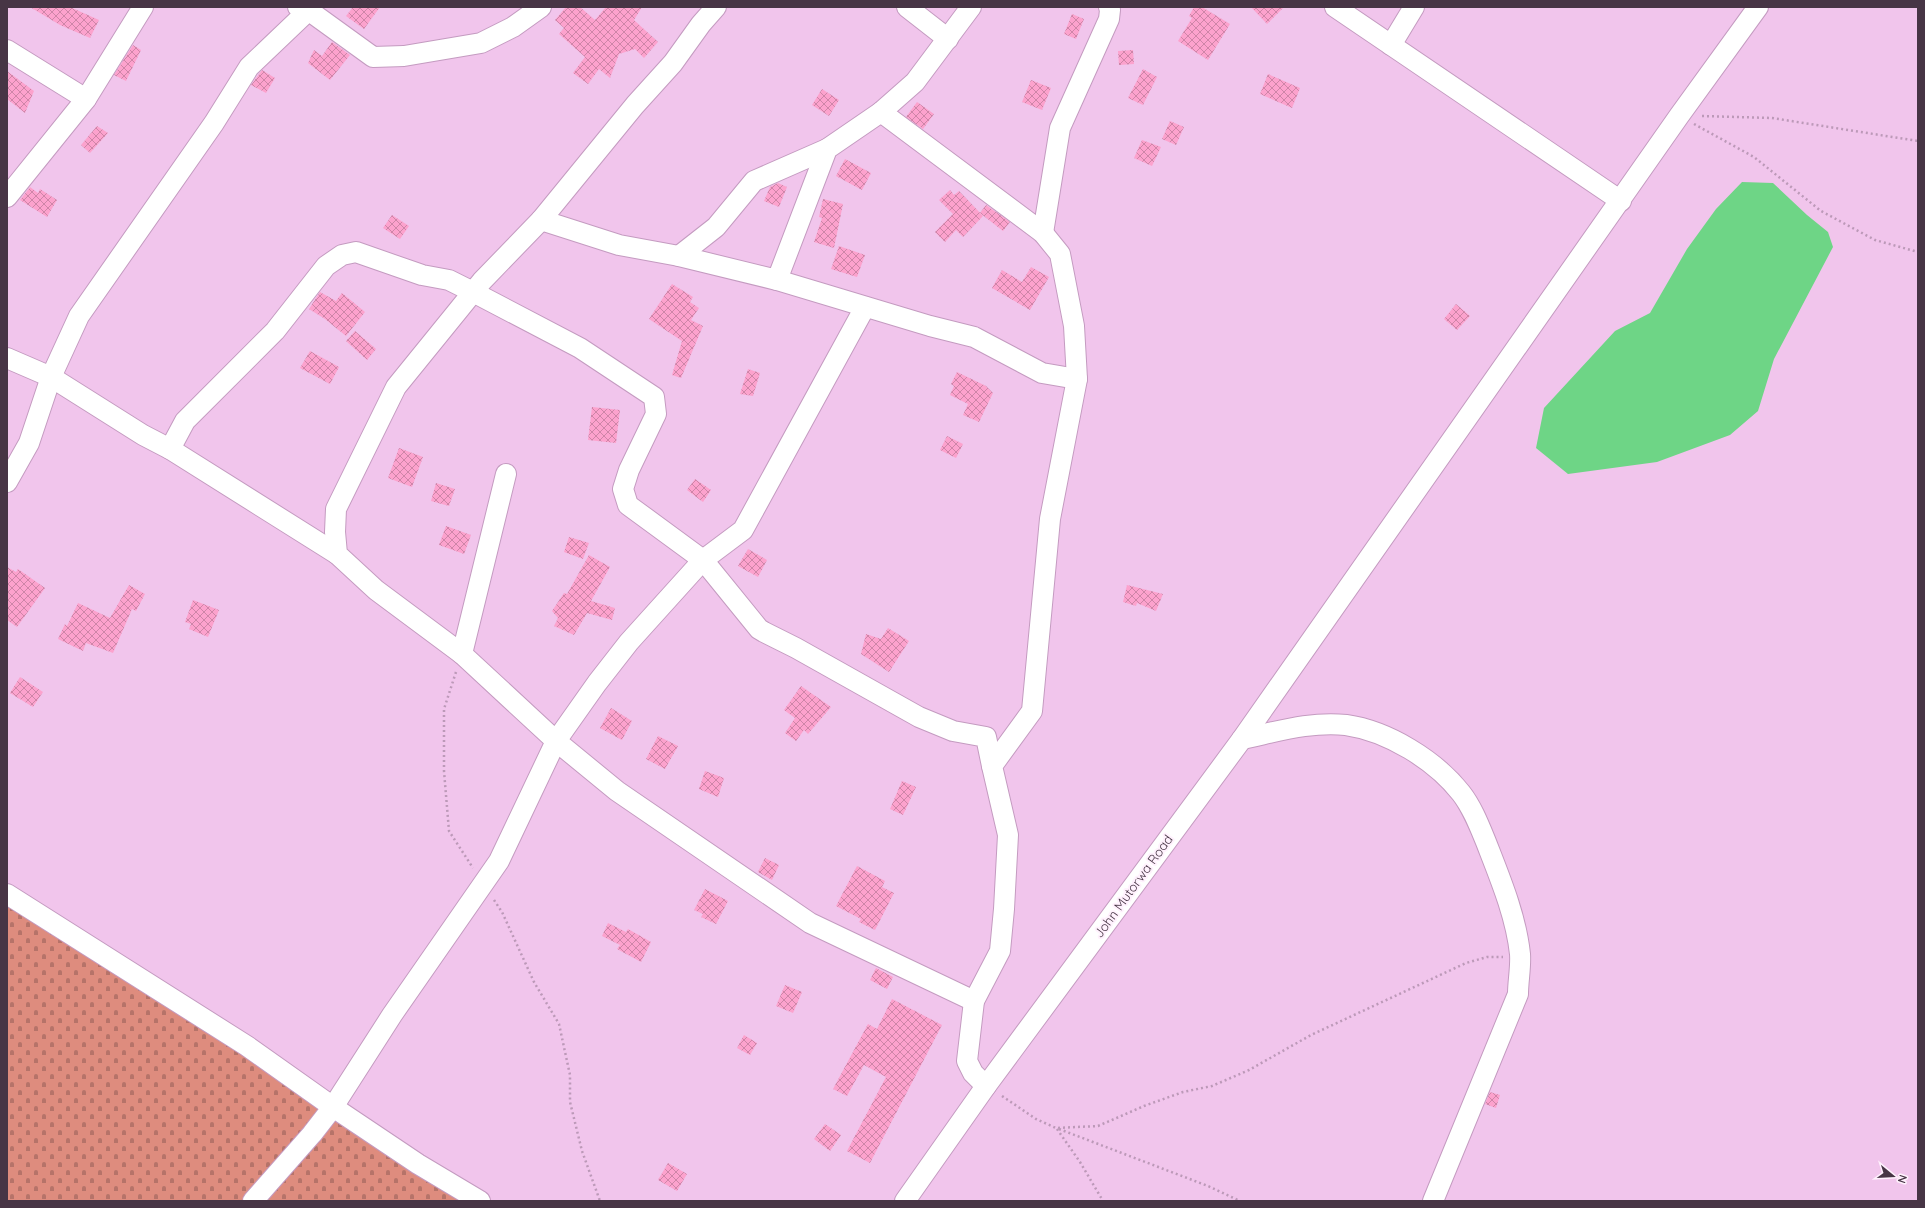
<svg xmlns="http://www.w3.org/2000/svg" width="1925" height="1208" viewBox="0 0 1925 1208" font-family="Quicksand,sans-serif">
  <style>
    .cemetery { fill: url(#cemetery-stones) }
    .water { fill: #6ed586 }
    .building { fill: url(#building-cross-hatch) }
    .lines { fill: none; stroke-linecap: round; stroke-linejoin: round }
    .minor-casing { stroke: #c49bc0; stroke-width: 22 }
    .path { stroke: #bc99b8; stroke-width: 2.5; stroke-dasharray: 2 3; stroke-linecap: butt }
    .minor { stroke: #fff; stroke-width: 20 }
    .labels { text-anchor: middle; stroke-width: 4; stroke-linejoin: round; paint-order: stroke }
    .street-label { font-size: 13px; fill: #473545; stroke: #fff1fd }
  </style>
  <defs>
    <pattern id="cemetery-stones" width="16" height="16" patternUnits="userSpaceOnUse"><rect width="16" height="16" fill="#de8c7e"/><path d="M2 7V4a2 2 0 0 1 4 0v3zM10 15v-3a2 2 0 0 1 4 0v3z" fill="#b67369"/></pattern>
    <pattern id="building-cross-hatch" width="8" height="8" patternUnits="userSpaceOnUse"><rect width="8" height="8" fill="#fca2cd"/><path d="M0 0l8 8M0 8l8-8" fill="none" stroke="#ce85a8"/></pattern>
  </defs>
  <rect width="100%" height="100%" fill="#f1c5ec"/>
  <polygon class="cemetery" points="7,894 480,1201 7,1201"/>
  <polygon class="water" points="1742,182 1773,183 1807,215 1828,232 1833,247 1774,359 1758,411 1730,435 1657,462 1568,474 1536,448 1544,408 1615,331 1650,313 1687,249 1716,209"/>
  <g class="building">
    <polygon points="30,7 70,7 99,20 90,38 60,25"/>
    <polygon points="353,7 380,7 364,29 346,16"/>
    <polygon points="566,7 580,7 595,20 606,7 642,7 634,20 658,42 644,58 635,49 619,54 610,78 599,69 588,84 573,73 585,57 559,34 564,28 555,20"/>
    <polygon points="1194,7 1202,7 1230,24 1208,60 1178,41 1192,18 1189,16"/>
    <polygon points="1251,7 1284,7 1267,24"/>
    <polygon points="1072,14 1084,19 1076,39 1064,34"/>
    <polygon points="332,42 350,55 330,80 308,63 314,50 322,56"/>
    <polygon points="133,45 141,50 126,81 114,75"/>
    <polygon points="1133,50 1134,64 1119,65 1118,51"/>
    <polygon points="1143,69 1157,77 1143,105 1128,98"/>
    <polygon points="262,70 275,78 266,93 251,85"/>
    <polygon points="7,71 34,91 25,113 7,99"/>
    <polygon points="1268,74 1300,88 1292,108 1260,94"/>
    <polygon points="1031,80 1051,88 1042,110 1022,102"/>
    <polygon points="822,89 839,100 829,116 812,105"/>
    <polygon points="917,102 934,114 923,129 906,117"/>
    <polygon points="1170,121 1184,127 1176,145 1162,139"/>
    <polygon points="97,126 108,133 90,153 81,145"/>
    <polygon points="1142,140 1161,147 1152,166 1134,158"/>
    <polygon points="845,159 871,173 862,190 836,176"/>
    <polygon points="778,183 787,187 779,207 764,201 770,187"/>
    <polygon points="30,187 38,193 40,189 57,200 47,217 20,200"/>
    <polygon points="950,190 954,195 959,191 983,216 963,237 956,230 945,242 935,232 953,214 939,200"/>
    <polygon points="823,199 843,204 834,248 814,242 822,218 819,217"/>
    <polygon points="986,205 1010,222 1003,231 980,213"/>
    <polygon points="392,215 409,226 400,239 383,228"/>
    <polygon points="839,246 865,255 857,277 831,269"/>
    <polygon points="1031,267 1049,277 1030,310 992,288 1002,270 1022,282"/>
    <polygon points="672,284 693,297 690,302 699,308 691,320 703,326 681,378 672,375 682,341 649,319"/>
    <polygon points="320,292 336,301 342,293 365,312 346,336 325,319 309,309"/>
    <polygon points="1456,304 1470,316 1457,330 1444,319"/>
    <polygon points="355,331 376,349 367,360 346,341"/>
    <polygon points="310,351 339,367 330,384 300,368"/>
    <polygon points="748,369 760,373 753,396 740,394"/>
    <polygon points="957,372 986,386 993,393 979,422 963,415 968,404 950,395 954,386 951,384"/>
    <polygon points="592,407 620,410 616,443 588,440"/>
    <polygon points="947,436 963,444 956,458 940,450"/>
    <polygon points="399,448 423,457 412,487 388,478"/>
    <polygon points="695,479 711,490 703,502 687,490"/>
    <polygon points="436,483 455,489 449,506 431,501"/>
    <polygon points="446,526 471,535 464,554 439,545"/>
    <polygon points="569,537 589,543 583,559 564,552"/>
    <polygon points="748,549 767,560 758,577 738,566"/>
    <polygon points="589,555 610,567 591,601 615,608 612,620 587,613 574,635 554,626 558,618 552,611 564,593 567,594"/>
    <polygon points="7,567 16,572 18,569 45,588 17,627 7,620"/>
    <polygon points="129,585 145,594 136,611 132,609 113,653 86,643 83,651 58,639 65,624 67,626 78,603 110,618"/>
    <polygon points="1127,585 1163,594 1156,611 1137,603 1136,606 1123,602"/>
    <polygon points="193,600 219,610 208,637 189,629 191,624 185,622"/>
    <polygon points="888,628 909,641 889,672 861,654 866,634 881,639"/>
    <polygon points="20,677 43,692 33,707 10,693"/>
    <polygon points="801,686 831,707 808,734 804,730 796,741 785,733 795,718 784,710"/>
    <polygon points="611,708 632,721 622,740 600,728"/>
    <polygon points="658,736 678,746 665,769 646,759"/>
    <polygon points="705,771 724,778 718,797 699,789"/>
    <polygon points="902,781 916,787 903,815 890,809"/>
    <polygon points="765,858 779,865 772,880 758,872"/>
    <polygon points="857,866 885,881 882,887 894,893 875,930 859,922 861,919 836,906"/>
    <polygon points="705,889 728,901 716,924 701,917 703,914 694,910"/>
    <polygon points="608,923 626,932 628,929 651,942 641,962 617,949 620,945 602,936"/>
    <polygon points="876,968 893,977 887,989 870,980"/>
    <polygon points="785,985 802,992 793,1013 776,1006"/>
    <polygon points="892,999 942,1025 870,1163 847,1151 886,1077 864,1065 847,1096 833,1089 868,1024 877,1029"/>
    <polygon points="744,1035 757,1043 750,1055 737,1048"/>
    <polygon points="1490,1092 1500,1095 1496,1108 1485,1104"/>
    <polygon points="825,1124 841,1135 830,1151 814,1139"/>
    <polygon points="668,1163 687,1174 677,1191 658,1180"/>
  </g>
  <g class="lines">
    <g class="minor-casing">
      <g id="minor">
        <polyline points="298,7 308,10 373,57 404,56 481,43 513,27 541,7"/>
        <polyline points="907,7 948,39"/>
        <polyline points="1335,7 1621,201"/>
        <polyline points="1391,45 1414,7"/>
        <polyline points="7,50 86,99"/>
        <polyline points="881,112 1043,233 1060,254 1074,326 1077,379 1050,519 1032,711 992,766 1008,835 1004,909 1000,951 974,1001 967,1061 973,1073 986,1086"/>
        <polyline points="7,197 86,99 143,7"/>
        <polyline points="541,220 619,245 679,256 777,280 827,149 881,112 915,82 971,7"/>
        <polyline points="1043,233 1060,128 1109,19 1110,10 1109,7"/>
        <polyline points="679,256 716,227 754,181 827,149"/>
        <polyline points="777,280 930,326 974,337 1042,373 1077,379"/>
        <polyline points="865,307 743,530 703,560 759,629 764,632 796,648 919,717 953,731 986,737 992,766"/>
        <polyline points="7,358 51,377 143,435 170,449 185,421 275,331 326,266 342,255 356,252 422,275 449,280 473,292 580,348 654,397 656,414 629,470 623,489 628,505 703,560 629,642 597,683 556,741 617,791 810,923 974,1001"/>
        <polyline points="170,449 337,554"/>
        <polyline points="7,482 29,443 51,377 79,316 214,123 249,67 312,7"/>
        <polyline points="462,654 506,474"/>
        <path d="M1242,739c34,-7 69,-18 104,-14 42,6 89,35 115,68 11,14 18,32 25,49 14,36 30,74 34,112 1,13 -2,27 -2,40l-85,207"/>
        <polyline points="7,894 247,1046 333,1107 418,1164 480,1201"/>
        <polyline points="253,1201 312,1134 333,1107 392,1015 499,861 556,741 462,654 376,590 337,554 335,532 336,509 396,387 482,281 541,220 635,105 673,63 701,24 716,7"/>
        <polyline points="905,1201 986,1086 1242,739 1679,116 1758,7"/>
      </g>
    </g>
    <g class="path">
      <polyline points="1702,116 1772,118 1918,141"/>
      <polyline points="1694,124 1754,157 1821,211 1875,240 1918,252"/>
      <polyline points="456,672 444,709 444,771 449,831 473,868"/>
      <polyline points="494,900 502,912 534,982 559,1024 570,1075 570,1102 582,1151 600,1201"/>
      <polyline points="1002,1096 1036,1119 1056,1128 1098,1126 1144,1106 1183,1092 1212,1086 1249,1070 1311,1035 1466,963 1487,957 1503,957"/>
      <polyline points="1057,1129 1080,1162 1103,1201"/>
      <polyline points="1059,1129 1208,1186 1240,1201"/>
    </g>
    <use href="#minor" class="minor"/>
  </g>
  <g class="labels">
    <g class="street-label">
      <text transform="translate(1133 886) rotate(-54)" y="5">John Mutorwa Road</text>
    </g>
  </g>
  <rect width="1925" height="1208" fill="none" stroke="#473545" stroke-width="16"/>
  <g transform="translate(1893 1176) rotate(108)" stroke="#fff1fd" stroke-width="3" paint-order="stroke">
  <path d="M0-3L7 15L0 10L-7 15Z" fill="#473545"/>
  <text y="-6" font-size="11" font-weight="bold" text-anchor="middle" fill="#473545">N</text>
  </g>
</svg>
